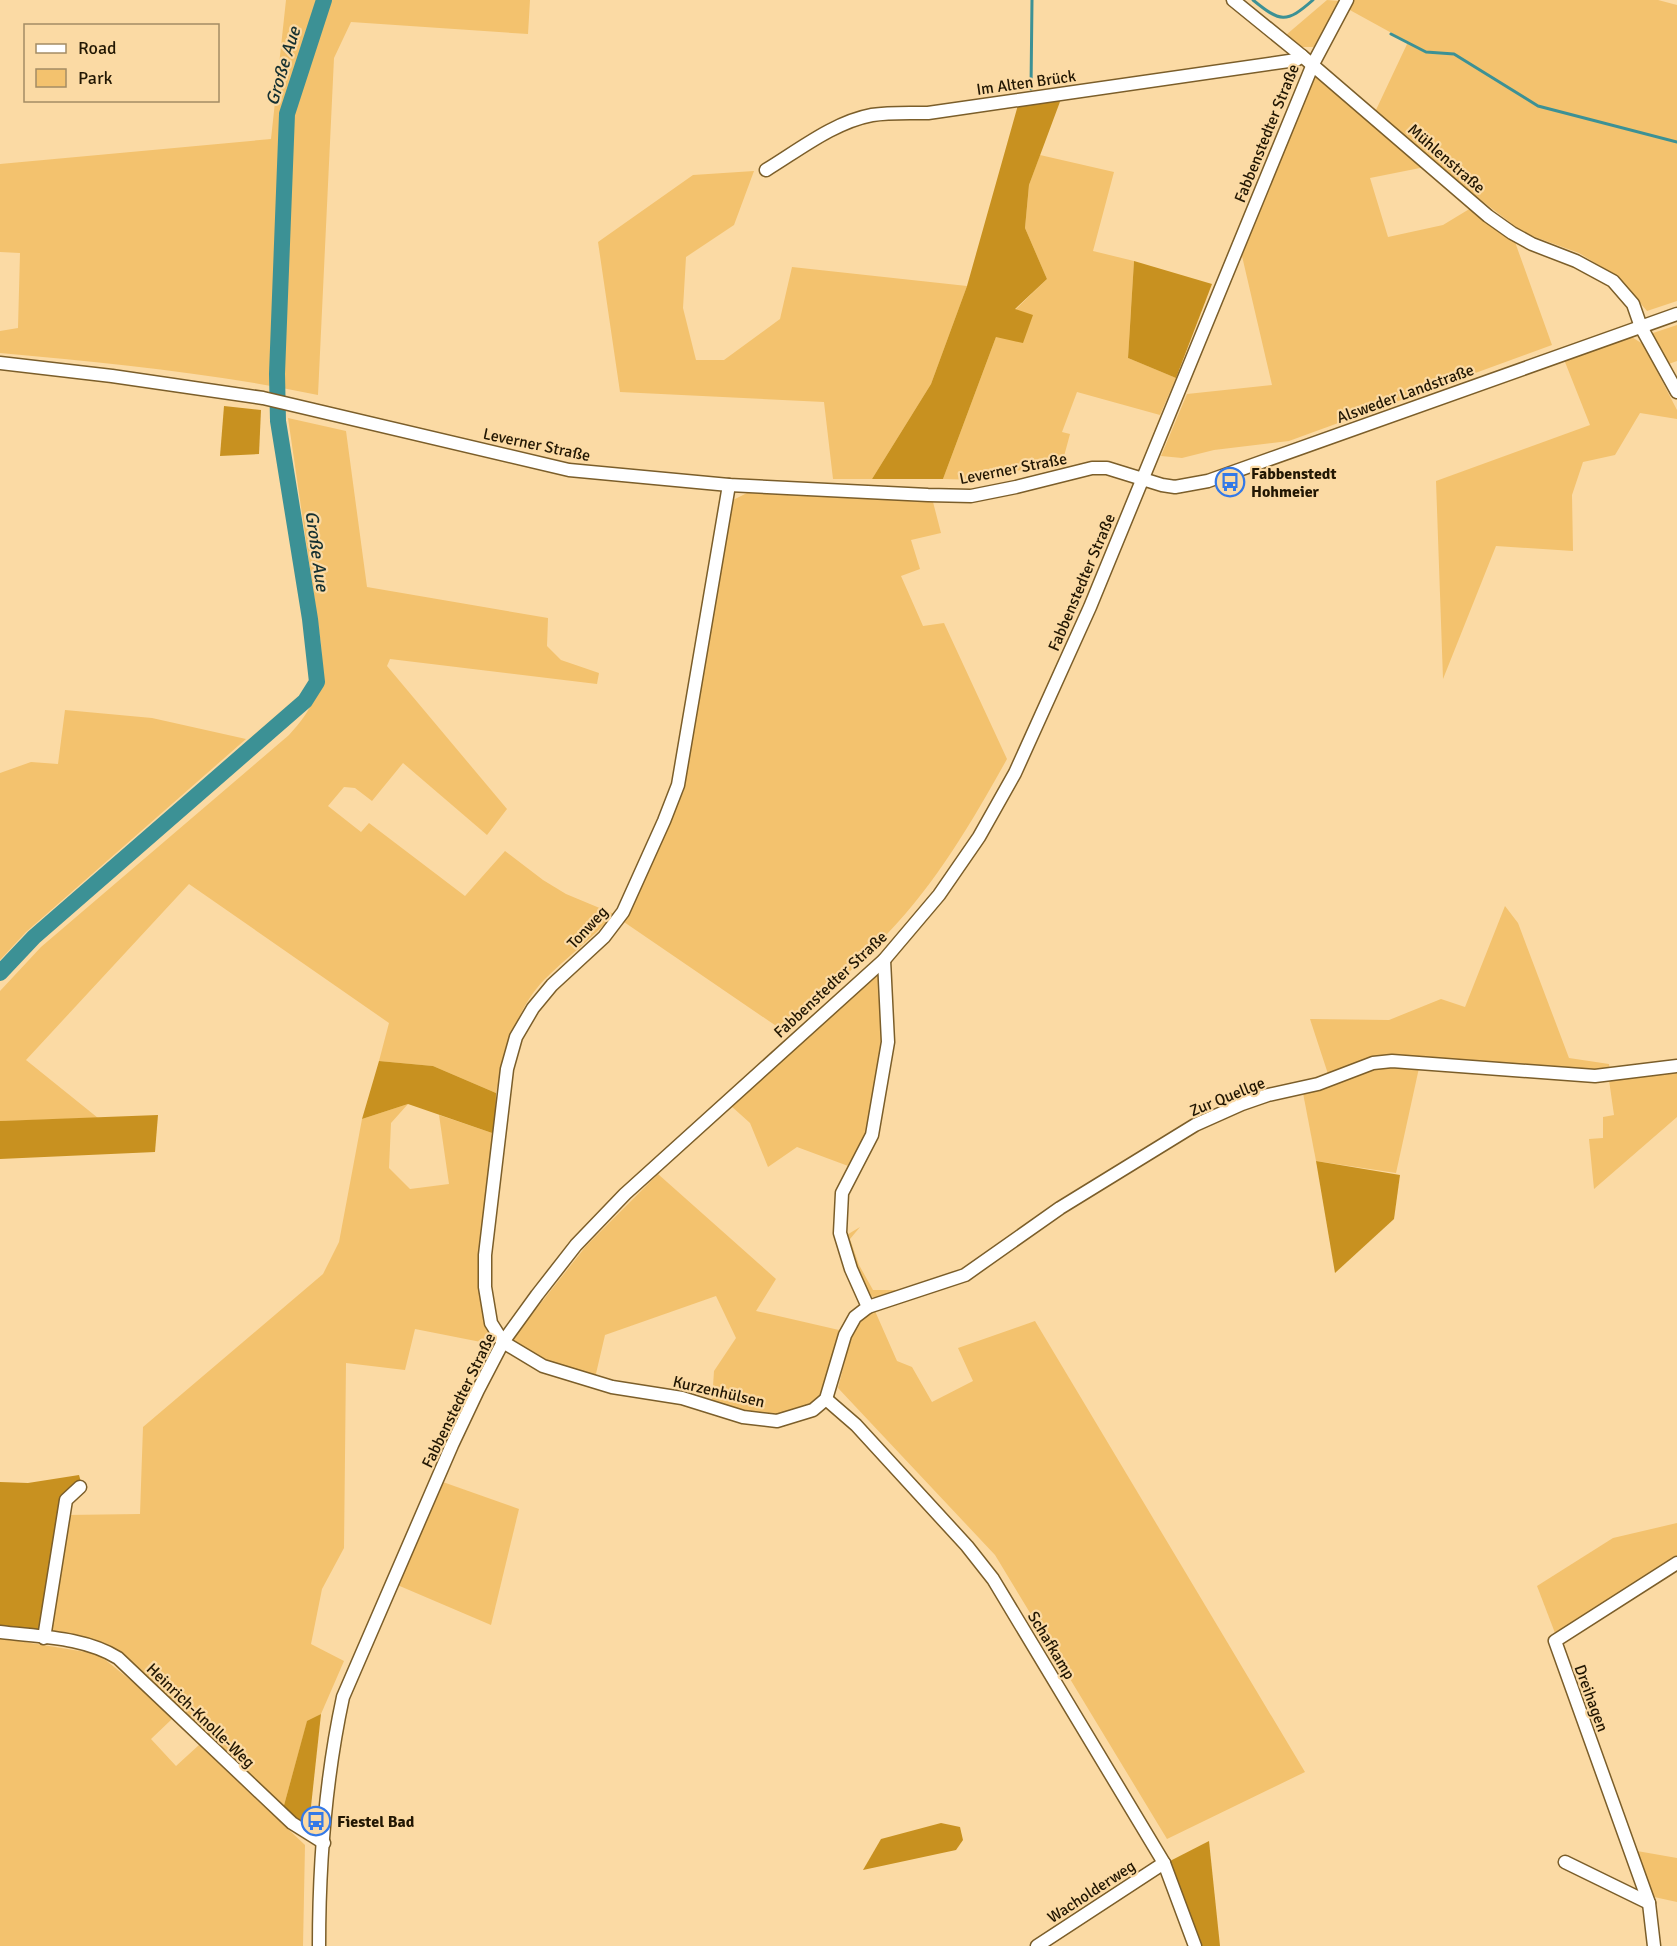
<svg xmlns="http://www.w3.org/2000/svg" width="1677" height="1946" viewBox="0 0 1677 1946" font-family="Signika,sans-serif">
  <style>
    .green { fill: #f3c26e }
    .forest { fill: #c89120 }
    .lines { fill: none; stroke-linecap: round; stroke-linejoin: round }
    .stream { stroke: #3c9195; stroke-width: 3 }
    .river { stroke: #3c9195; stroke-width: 16 }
    .minor-casing { stroke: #7b5e2a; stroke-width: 15 }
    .minor { stroke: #fff; stroke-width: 12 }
    .labels { text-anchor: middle; stroke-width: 4.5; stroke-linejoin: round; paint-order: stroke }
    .street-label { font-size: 16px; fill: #221703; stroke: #fbdaa4 }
    .poi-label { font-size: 16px; font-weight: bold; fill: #221703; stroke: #fbdaa4; text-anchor: start }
    .water-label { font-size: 18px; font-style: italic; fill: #153031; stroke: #fbdaa4 }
  </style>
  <rect width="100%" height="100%" fill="#fbdaa4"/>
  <g class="green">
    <path d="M286,0h244l-2,34 -177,-12 -17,36 -16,337c-105,-22 -211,-32 -318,-42v-22l18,-3 2,-75 -20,-1v-88l271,-25z"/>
    <polygon points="1327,0 1339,1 1314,47 1302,47 1286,35"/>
    <polygon points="1354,0 1658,0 1677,5 1677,301 1647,311 1618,277 1579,253 1524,233 1465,188 1375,112 1408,42 1348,9"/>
    <polygon points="1314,75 1425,167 1370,178 1388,237 1443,225 1471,208 1515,242 1552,345 1289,441 1214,450 1182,458 1161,456 1187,394 1272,385 1242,256"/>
    <polygon points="1040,155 1114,172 1093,251 1134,261 1128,358 1176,378 1160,415 1077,392 1062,432 1070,434 1063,460 979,480 943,479 996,337 1015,310 1047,279 1025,228 1029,185"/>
    <polygon points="754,171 734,225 686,257 683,308 696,360 724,360 780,319 792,267 967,286 931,384 872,479 833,479 824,402 620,392 598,242 693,175"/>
    <polygon points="1677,325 1677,361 1666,365 1650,334"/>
    <polygon points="1630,336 1643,344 1677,410 1677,419 1640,413 1615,455 1583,462 1572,495 1573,551 1496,546 1443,679 1436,481 1590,425 1563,357"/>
    <path d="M288,418l58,13 21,156 181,31 -1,28 14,14 38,13 -2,11 -207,-25 -3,7 120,143 -20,26 -84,-72 -31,38 -17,-13 -11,-1 -16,19 33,26 8,-9 96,73 40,-45 38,29 23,14 48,20c-21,24 -47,43 -70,66 -29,30 -39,74 -48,113l-63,-27 -54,-5 10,-38 -200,-139 -163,176 72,58 -98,3v-130l41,-44 248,-212c27,-29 35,-52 32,-91z"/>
    <path d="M747,493l186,9 8,31 -30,7 9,29 -19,7 22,50 21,-3 63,136c-34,61 -70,123 -119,174 -32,35 -69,66 -103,99l-161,-110 60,-132 49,-290z"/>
    <polygon points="65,710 152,718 246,739 26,932 0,960 0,773 31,762 58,764"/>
    <polygon points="1505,906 1518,923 1569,1058 1609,1064 1610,1071 1393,1057 1329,1077 1310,1019 1389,1020 1441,999 1465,1007"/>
    <polygon points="879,970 890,973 894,1042 881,1118 859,1170 797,1147 768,1167 750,1123 730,1105"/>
    <polygon points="1389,1066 1419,1068 1396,1173 1316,1161 1303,1093 1368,1070"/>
    <polygon points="1677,1072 1677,1117 1594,1189 1589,1139 1603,1138 1603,1117 1614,1115 1609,1080"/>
    <polygon points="408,1104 391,1123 389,1168 410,1189 449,1184 439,1115 495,1134 487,1325 492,1341 491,1344 415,1329 405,1370 346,1363 344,1548 322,1589 311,1644 344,1661 321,1714 307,1722 283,1809 128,1660 104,1643 80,1636 47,1633 66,1515 140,1514 143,1427 323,1274 339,1242 362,1119"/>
    <polygon points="658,1174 776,1279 756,1311 839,1330 821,1396 810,1406 782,1415 754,1413 712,1401 714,1371 736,1338 716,1296 605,1335 595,1378 544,1361 510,1342 586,1246"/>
    <polygon points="860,1227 850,1239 859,1265 873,1290 897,1290 880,1298 868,1296 845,1236"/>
    <polygon points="875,1311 897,1361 912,1367 932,1402 973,1381 958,1348 1035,1321 1305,1772 1167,1839 995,1555 838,1388 853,1329 863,1318"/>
    <polygon points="440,1481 519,1509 491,1625 395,1584"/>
    <polygon points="1677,1523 1677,1557 1555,1633 1537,1586 1613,1538"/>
    <polygon points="0,1638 98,1654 139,1687 172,1719 151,1739 176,1766 199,1745 305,1845 303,1946 0,1946"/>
    <polygon points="1637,1851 1677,1858 1677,1902 1654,1897"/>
  </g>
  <g class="forest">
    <polygon points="1061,99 1029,185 1025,228 1047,279 1015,309 1033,315 1023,343 996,337 943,479 872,479 931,384 967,286 1018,105"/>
    <polygon points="1134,261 1212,284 1176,378 1128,358"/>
    <polygon points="224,406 261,410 259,454 220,456"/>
    <polygon points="379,1061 433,1066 496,1093 495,1134 408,1104 362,1119"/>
    <polygon points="158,1115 155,1152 0,1159 0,1121"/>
    <polygon points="1316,1161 1400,1175 1394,1219 1335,1273"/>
    <polygon points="79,1475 81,1482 64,1498 42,1631 0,1626 0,1482 28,1483"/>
    <polygon points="321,1714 309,1825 297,1822 283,1809 307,1721"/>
    <polygon points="941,1823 960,1827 963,1840 956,1850 863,1870 881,1839"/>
    <polygon points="1209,1841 1220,1946 1202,1946 1170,1861"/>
  </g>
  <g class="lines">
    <g class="stream">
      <path d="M1253,0c27,22 33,24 60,0"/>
      <polyline points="1391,34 1426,52 1454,54 1538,106 1677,142"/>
      <polyline points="1031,89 1032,0"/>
    </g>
    <polyline class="river" points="0,973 34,937 305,701 317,682 310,619 278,421 277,374 287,114 324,0"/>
    <g class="minor-casing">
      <g id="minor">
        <polyline points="1233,0 1302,56 1488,216 1512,233 1532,244 1576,261 1613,281 1633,304 1641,327 1677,392"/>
        <path d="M766,170c33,-20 68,-48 106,-55 18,-3 38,-2 56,-2l368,-53 6,-4"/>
        <polyline points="0,363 112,376 263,398 569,470 729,485 928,495 971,496 1016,487 1092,468 1107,468 1162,485 1175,487 1208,481 1677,314"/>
        <polyline points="729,485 678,785 664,821 623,912 604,937 552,985 533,1008 516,1037 507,1069 485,1255 485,1287 491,1323 503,1342 543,1366 612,1387 682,1398 743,1417 777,1421 813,1410 826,1399 845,1335 855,1317 868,1307 851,1269 840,1233 842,1193 872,1135 888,1042 884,960"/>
        <polyline points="868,1307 965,1275 1060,1208 1195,1125 1242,1104 1268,1095 1318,1084 1373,1063 1392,1061 1595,1076 1677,1066"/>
        <polyline points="826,1399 856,1425 967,1546 993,1579 1164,1863 1195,1946"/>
        <path d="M0,1632c40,5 84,5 118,26l174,165 32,20"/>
        <polyline points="44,1638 66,1500 80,1487"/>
        <polyline points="1565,1862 1649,1903"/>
        <path d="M319,1946c0,-81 7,-170 24,-249l109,-252 26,-55 25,-48 34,-47 39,-50 49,-51 259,-234 55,-65 40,-58 36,-64 75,-166 223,-543 34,-64"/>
        <polyline points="1037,1946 1164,1863"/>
        <polyline points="1654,1946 1649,1903 1555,1641 1677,1563"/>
      </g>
    </g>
    <use href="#minor" class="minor"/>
  </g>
  <defs>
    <g id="bus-ring" transform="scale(1.5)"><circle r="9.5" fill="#fbdaa4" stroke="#3479e7" stroke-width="1.5"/><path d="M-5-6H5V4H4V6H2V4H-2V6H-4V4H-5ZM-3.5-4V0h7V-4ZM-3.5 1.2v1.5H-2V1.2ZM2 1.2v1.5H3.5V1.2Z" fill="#3479e7"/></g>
  </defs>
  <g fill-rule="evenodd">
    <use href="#bus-ring" x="1230" y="482"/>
    <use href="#bus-ring" x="316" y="1821"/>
  </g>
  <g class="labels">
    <g class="street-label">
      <text transform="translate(1026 82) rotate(-8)" y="6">Im Alten Brück</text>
      <text transform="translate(1266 133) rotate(-68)" y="6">Fabbenstedter Straße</text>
      <text transform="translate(1447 158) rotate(41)" y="6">Mühlenstraße</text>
      <text transform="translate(1405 393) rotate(-20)" y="6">Alsweder Landstraße</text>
      <text transform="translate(537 444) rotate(12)" y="6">Leverner Straße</text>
      <text transform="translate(1013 468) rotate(-11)" y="6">Leverner Straße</text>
      <text transform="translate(1081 582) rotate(-67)" y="6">Fabbenstedter Straße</text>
      <text transform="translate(587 927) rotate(-47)" y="6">Tonweg</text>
      <text transform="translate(830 984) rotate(-43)" y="6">Fabbenstedter Straße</text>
      <text transform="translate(1227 1096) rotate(-22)" y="6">Zur Quellge</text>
      <text transform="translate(719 1391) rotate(13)" y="6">Kurzenhülsen</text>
      <text transform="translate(458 1400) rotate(-64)" y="6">Fabbenstedter Straße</text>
      <text transform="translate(1052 1645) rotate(59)" y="6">Schafkamp</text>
      <text transform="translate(1592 1698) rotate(70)" y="6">Dreihagen</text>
      <text transform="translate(201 1715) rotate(44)" y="6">Heinrich-Knolle-Weg</text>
      <text transform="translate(1091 1891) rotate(-33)" y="6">Wacholderweg</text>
    </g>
    <g class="poi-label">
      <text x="1251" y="479">Fabbenstedt<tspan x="1251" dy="18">Hohmeier</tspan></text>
      <text x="337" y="1827">Fiestel Bad</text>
    </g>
    <g class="water-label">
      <text transform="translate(283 66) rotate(-73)" y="6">Große Aue</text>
      <text transform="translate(317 551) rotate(82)" y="6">Große Aue</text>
    </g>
  </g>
  <rect x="24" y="24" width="195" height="78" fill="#fbdaa4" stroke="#a48c64" stroke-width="1.5"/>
  <rect x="36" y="44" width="30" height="9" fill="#ffffff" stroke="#a48c64" stroke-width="1.5"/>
  <text x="78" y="54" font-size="18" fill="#221703">Road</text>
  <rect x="36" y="69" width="30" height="18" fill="#f3c26e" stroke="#a48c64" stroke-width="1.5"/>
  <text x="78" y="84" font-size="18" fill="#221703">Park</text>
</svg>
